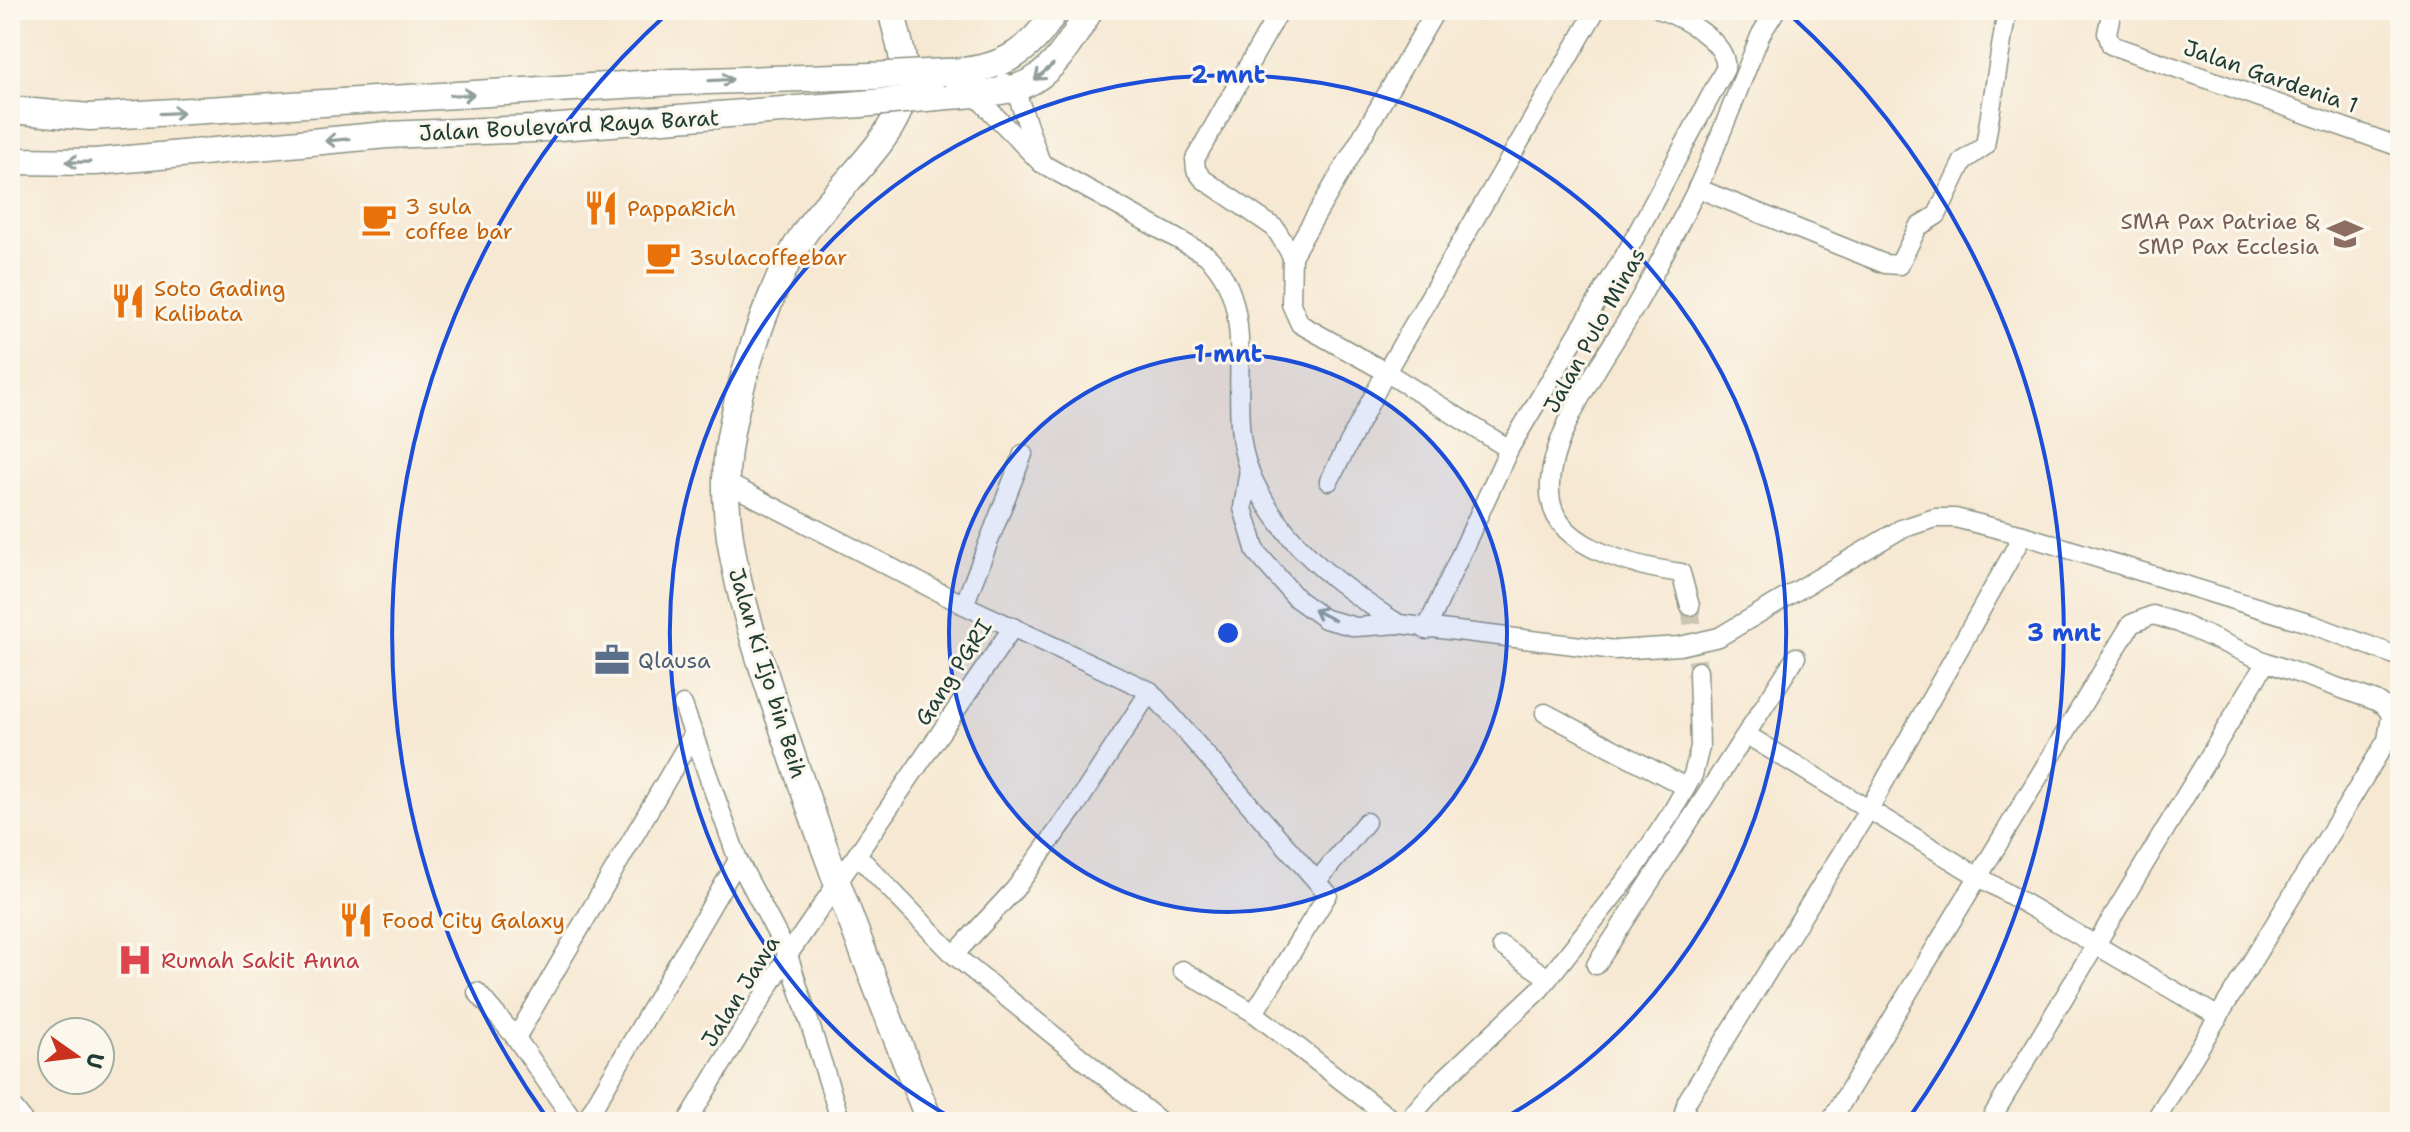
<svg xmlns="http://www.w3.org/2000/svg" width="2410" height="1132" viewBox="0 0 2410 1132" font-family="'Shantell Sans',sans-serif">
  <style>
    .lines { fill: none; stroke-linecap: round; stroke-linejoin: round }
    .street-tunnel { stroke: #cbc6b2; stroke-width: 18; stroke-dasharray: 18 9; stroke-linecap: butt }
    .street-casing { stroke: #8a9283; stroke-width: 21 }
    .secondary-casing { stroke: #8a9283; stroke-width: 29 }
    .primary-casing { stroke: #8a9283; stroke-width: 31 }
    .street { stroke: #fff; stroke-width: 18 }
    .secondary { stroke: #fff; stroke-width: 26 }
    .primary { stroke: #fff; stroke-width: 28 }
    .secondary-bridge-casing { stroke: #8a9283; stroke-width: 29; stroke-linecap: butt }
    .secondary-bridge { stroke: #fff; stroke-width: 26 }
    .oneway { stroke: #8f9e9a }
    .ring { fill: none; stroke: #1d4ed8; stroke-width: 4 }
    .labels { text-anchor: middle; stroke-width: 6; stroke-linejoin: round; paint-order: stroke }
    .street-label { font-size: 22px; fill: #1f3d34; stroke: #fbf7ec }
    .food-label { font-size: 22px; fill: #c56008; stroke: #fbf7ec; text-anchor: start }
    .education-label { font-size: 22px; fill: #785e54; stroke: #fbf7ec; text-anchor: end }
    .service-label { font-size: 22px; fill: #4e5e75; stroke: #fbf7ec; text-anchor: start }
    .health-label { font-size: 22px; fill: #be3a42; stroke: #fbf7ec; text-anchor: start }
    .centre { fill: #1d4ed8; stroke: #fbf7ec; stroke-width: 4 }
    .ring-label { font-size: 24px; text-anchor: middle; font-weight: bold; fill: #1d4ed8; stroke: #fbf7ec; stroke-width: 6; stroke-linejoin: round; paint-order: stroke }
  </style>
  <rect width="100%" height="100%" fill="#fbf7ec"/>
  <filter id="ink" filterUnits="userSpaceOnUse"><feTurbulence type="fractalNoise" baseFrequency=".0125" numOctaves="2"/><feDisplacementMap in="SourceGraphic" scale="16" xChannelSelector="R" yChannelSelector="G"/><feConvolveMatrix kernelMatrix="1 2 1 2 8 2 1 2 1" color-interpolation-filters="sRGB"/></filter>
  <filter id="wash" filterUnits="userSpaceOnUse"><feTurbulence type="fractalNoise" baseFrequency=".006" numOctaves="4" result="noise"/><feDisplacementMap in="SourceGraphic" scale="32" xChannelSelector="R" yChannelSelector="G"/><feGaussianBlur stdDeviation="1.8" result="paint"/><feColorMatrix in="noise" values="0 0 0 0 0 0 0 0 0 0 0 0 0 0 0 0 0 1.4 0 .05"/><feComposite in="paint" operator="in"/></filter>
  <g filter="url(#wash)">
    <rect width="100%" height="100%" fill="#f6e8d2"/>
  </g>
  <g filter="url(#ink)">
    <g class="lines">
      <polyline class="street-tunnel" points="1690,606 1698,671"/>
      <g class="street-casing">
        <g id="street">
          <polyline points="1280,10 1195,159 1196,170 1203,179 1275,228 1292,256 1291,304 1300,324 1386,372 1509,449"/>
          <polyline points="2112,10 2107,33 2111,45 2400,147"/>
          <polyline points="1005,83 1015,89 1041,163"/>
          <path d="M975,86v9l66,68 165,92c58,53 17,147 43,215 29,71 88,115 150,154"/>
          <polyline points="1697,188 1885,264 1899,265 1918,227 1937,215 1963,161 1985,146 2007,10"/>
          <polyline points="1292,256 1436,10"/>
          <polyline points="1249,469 1243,508 1256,552 1297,599 1325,619 1356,627 1399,624 1615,650 1680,646 1719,637 1901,529 1935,518 1955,518 2023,535 2311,624 2400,657"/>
          <polyline points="1329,481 1386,372 1596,10"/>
          <polyline points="727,483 964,605 1150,691 1328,894 1254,1013"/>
          <polyline points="964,605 1023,454"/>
          <path d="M1690,606l-9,-33c-41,-6 -122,-23 -130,-72 -11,-56 55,-144 83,-192 22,-38 42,-78 62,-118 24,-51 43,-105 65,-157l15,-24"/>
          <path d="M1426,630l83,-181 120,-201 96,-179c4,-27 -42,-51 -64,-59"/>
          <polyline points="683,705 738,860 788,955 841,1122"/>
          <polyline points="1545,713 1686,787"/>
          <polyline points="1747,735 1976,875 2219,1017"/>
          <polyline points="859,857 954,955 1161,1122"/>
          <polyline points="1318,880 1366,822"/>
          <polyline points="1502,946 1548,978"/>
          <polyline points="954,955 1015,889 1077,804 1150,691"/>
          <polyline points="1596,965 1796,657"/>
          <polyline points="1182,970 1254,1013 1395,1122"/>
          <polyline points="477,992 516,1038 575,1122"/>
          <polyline points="516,1038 694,733"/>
          <polyline points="585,1122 738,860"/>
          <polyline points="687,1122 788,955 1013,627"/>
          <polyline points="1406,1122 1441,1082 1540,989 1633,871 1672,812 1693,775 1700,747 1698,671"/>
          <polyline points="1689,1122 1684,1112 1687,1101 1869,809 2023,535"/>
          <polyline points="1830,1122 2131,624 2153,615 2179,623 2266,662 2376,701 2386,707 2391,716 2387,740 2154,1122"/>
          <polyline points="1989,1122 2266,662"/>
        </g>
      </g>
      <g class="secondary-casing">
        <g id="secondary">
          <path d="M891,10c6,25 17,57 13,83 -7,45 -67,95 -94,132 -40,55 -72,158 -82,225 -12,89 28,198 56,282 44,132 94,261 146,390"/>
          <path d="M945,72c50,-1 85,-16 110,-62"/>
          <path d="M937,97c91,-7 104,-3 153,-87"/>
          <polyline points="10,110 90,117 673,82 871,76"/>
          <polyline points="10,161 95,162 387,135 533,129 861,104"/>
        </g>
      </g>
      <g class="primary-casing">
        <polyline id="primary" points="10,1112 18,1122"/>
      </g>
      <use href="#street" class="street"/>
      <use href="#secondary" class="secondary"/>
      <use href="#primary" class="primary"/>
      <g class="secondary-bridge-casing">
        <g id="secondary-bridge">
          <polyline points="871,76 945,72"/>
          <polyline points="861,104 937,97"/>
        </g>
      </g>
      <use href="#secondary-bridge" class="secondary-bridge"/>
    </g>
    <defs><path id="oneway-shaft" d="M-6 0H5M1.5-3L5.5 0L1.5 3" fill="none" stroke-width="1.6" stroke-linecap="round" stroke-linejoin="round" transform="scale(2)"/></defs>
    <g class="oneway">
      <use href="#oneway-shaft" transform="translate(1044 72) rotate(140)"/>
      <use href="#oneway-shaft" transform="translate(721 80) rotate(-3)"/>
      <use href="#oneway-shaft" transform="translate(462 95) rotate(-2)"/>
      <use href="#oneway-shaft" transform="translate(172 113) rotate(-3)"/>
      <use href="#oneway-shaft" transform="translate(337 140) rotate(175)"/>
      <use href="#oneway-shaft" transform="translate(78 162) rotate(-179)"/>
      <use href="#oneway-shaft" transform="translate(1324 615) rotate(-153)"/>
    </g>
  </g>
  <circle cx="1228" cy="633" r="279" fill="#1d4ed8" fill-opacity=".12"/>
  <g class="ring">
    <circle cx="1228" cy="633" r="279"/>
    <path d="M957 1121A558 558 0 1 1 1499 1121"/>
    <path d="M547 1118A836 836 0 0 1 669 12M1787 12A836 836 0 0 1 1909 1118"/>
  </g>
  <defs>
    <g id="restaurant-bare" transform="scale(2.76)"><path d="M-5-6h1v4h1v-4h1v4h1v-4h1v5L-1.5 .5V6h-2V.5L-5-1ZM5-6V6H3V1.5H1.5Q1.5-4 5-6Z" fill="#e8710a" stroke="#fbf7ec" stroke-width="2.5" paint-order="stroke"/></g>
    <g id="cafe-bare" transform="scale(2.76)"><path d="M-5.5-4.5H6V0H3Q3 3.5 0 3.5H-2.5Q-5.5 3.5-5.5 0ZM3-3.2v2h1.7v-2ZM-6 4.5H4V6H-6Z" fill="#e8710a" stroke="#fbf7ec" stroke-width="2.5" paint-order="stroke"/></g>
    <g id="school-bare" transform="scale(2.76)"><path d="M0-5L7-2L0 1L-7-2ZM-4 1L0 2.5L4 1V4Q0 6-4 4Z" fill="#8d6e63" stroke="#fbf7ec" stroke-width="2.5" paint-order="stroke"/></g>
    <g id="office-bare" transform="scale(2.76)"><path d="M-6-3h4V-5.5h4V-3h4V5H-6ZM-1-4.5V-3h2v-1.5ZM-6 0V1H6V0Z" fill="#5c6f8a" stroke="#fbf7ec" stroke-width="2.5" paint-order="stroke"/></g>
    <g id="hospital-bare" transform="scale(2.76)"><path d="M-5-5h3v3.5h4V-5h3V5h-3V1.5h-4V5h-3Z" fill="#e0444e" stroke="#fbf7ec" stroke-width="2.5" paint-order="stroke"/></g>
  </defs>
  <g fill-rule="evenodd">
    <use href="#restaurant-bare" x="601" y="208"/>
    <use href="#cafe-bare" x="379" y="219"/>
    <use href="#school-bare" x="2345" y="234"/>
    <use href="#cafe-bare" x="663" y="257"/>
    <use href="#restaurant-bare" x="128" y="301"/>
    <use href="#office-bare" x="612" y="660"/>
    <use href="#restaurant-bare" x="356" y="920"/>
    <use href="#hospital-bare" x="135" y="960"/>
  </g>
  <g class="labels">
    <g class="street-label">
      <text transform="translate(2271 76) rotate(19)" y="8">Jalan Gardenia 1</text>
      <text transform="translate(569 125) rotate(-3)" y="8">Jalan Boulevard Raya Barat</text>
      <text transform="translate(1594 330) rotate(-61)" y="8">Jalan Pulo Minas</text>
      <text transform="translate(953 672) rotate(-57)" y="8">Gang PGRI</text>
      <text transform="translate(768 673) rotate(73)" y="8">Jalan Ki Ijo bin Beih</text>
      <text transform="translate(740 991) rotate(-58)" y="8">Jalan Jawa</text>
    </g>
    <g class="food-label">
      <text x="405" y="214">3 sula<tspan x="405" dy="25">coffee bar</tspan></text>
      <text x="627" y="216">PappaRich</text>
      <text x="689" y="265">3sulacoffeebar</text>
      <text x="154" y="296">Soto Gading<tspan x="154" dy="25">Kalibata</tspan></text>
      <text x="382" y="928">Food City Galaxy</text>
    </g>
    <g class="education-label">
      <text x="2319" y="229">SMA Pax Patriae &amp;<tspan x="2319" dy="25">SMP Pax Ecclesia</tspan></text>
    </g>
    <g class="service-label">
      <text x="638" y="668">Qlausa</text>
    </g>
    <g class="health-label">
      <text x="161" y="968">Rumah Sakit Anna</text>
    </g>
  </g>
  <circle cx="1228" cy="633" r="12" class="centre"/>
  <g class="ring-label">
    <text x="1228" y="83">2 mnt</text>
    <text x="1228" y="362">1 mnt</text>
    <text x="2064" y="641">3 mnt</text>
  </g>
  <rect width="2410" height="1132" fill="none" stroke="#fbf7ec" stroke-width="40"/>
  <g transform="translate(76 1056) rotate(104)"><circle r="38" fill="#fbf7ec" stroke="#a3ada2" stroke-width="2"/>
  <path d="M0-6L14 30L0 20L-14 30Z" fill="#c8321e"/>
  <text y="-12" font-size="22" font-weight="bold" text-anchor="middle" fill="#1f3d34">U</text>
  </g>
</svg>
